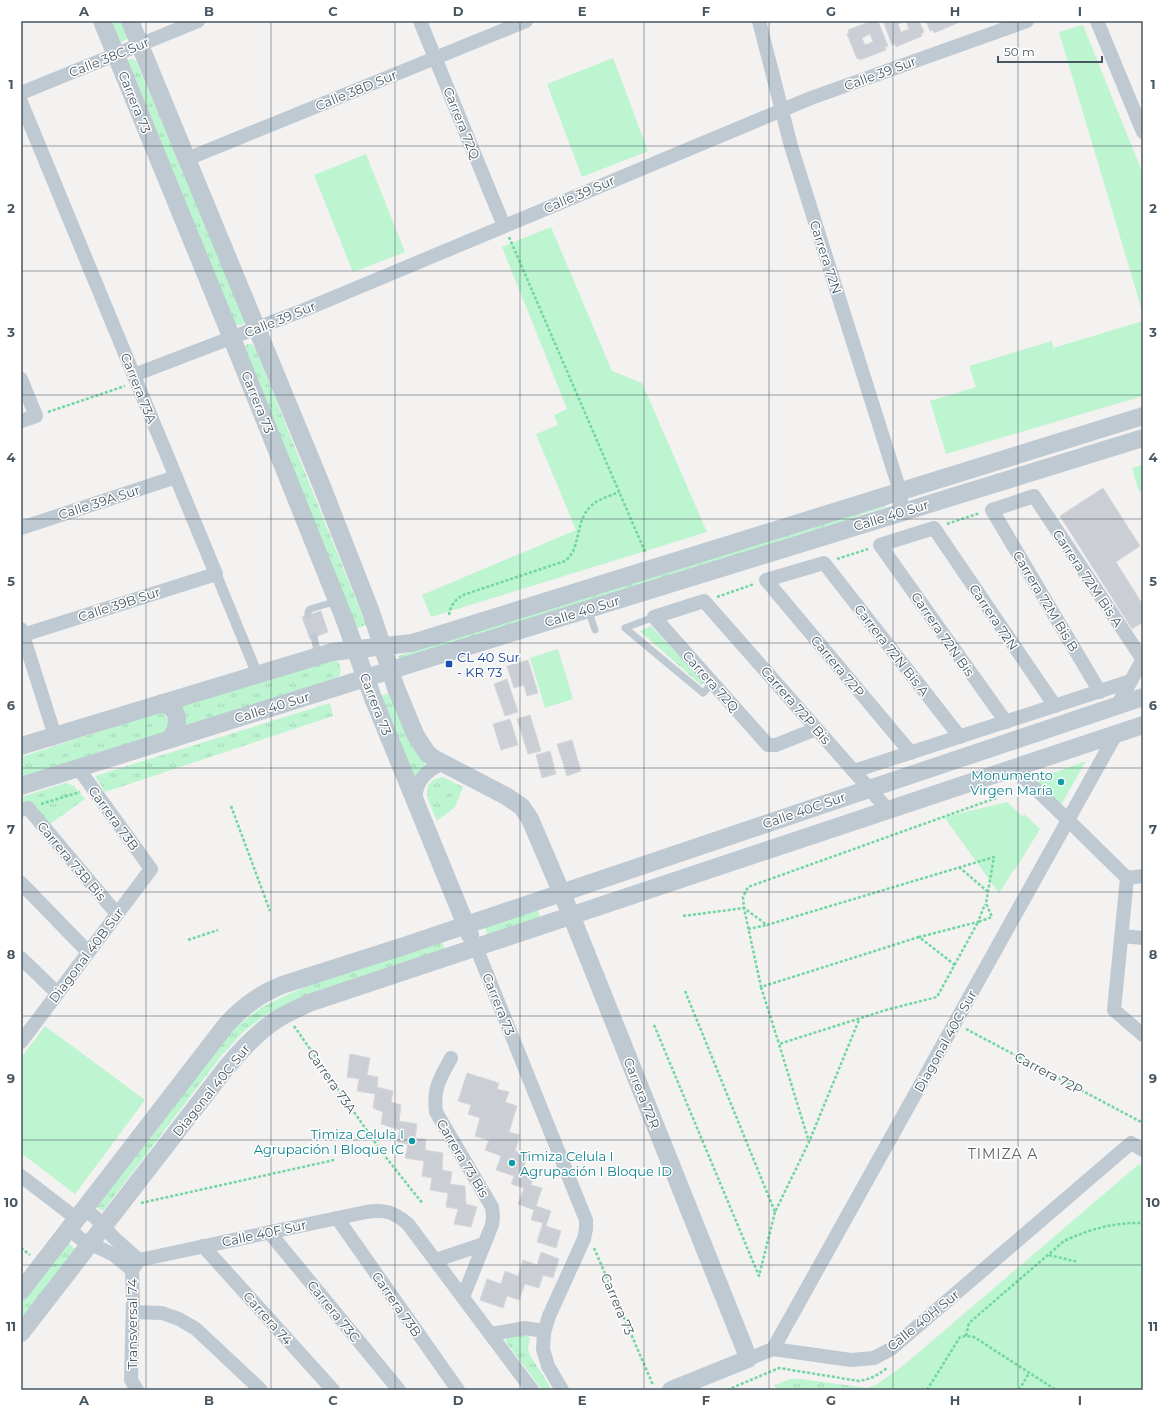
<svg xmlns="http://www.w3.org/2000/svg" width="1164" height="1411" viewBox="0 0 1164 1411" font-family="Montserrat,sans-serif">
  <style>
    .grass { fill: url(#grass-tufts) }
    .park { fill: #bcf5d0 }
    .building { fill: #cbced4; stroke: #d5d8dd; fill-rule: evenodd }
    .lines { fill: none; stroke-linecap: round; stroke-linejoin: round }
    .path { stroke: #70d7a0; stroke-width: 2.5; stroke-dasharray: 3 2; stroke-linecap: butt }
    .service { stroke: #bec9d2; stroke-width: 7 }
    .pedestrian { stroke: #bec9d2; stroke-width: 11 }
    .minor { stroke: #bec9d2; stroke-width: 14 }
    .tertiary { stroke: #bec9d2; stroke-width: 18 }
    .grid { fill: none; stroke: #475661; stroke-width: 1; stroke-opacity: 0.55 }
    .transit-dot { fill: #1a4fb4; stroke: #fff; stroke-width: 1.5 }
    .culture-dot { fill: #0f9aa8; stroke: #fff; stroke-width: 1.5 }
    .labels { text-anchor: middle; stroke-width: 3; stroke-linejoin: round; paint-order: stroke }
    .street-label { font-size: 13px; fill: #475661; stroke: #fff }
    .transit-label { font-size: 13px; fill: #164399; stroke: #fff; text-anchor: start }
    .culture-label { font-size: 13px; fill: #0d838f; stroke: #fff; text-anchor: end }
    .neighbourhood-label { font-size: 14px; letter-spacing: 1px; fill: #5d6267; stroke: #fff }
    .neatline { fill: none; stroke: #475661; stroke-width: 1.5 }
    .grid-label { font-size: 13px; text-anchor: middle; font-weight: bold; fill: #475661 }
  </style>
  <defs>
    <pattern id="grass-tufts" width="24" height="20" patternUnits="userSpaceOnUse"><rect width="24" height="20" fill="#bcf5d0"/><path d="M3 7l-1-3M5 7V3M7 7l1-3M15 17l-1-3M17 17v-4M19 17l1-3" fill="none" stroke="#a3d4b5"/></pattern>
  </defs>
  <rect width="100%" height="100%" fill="#f4f1f1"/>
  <g class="grass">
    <polygon points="108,21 122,21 129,38 117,44"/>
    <polygon points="129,59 134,59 137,63 245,319 244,323 241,325 235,325 128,61"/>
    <polygon points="247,344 252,344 255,348 366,625 355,629 244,348"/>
    <polygon points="885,503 886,507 856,516 838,527 400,662 398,656"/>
    <polygon points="651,626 704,682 701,685 640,631"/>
    <path d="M333,658c8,5 9,10 6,19l-155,53 -6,-26z"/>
    <polygon points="392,692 426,767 413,781 378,697"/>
    <polygon points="330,703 333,716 105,792 95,776"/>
    <polygon points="156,713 163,713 168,719 168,724 163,734 21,779 21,757"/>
    <path d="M443,777l20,10 -8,20 -18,14c-7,-17 -21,-40 6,-44z"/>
    <polygon points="66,783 74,786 85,799 50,824 21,807 21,797"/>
    <polygon points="537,907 540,918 488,936 484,925"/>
    <polygon points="442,942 445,949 294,1000 267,1014 243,1032 222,1055 103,1211 95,1206 216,1049 238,1025 262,1007 289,994 315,983"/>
    <polygon points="67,1242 75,1249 21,1320 21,1303"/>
    <polygon points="527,1335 530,1339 528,1348 530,1355 552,1390 542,1390 506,1342 506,1339 507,1336"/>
    <polygon points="904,1365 880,1390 777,1390 775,1385 791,1379 801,1379 867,1388 876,1385"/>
  </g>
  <g class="park">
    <polygon points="1083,25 1143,174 1143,314 1059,32"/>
    <polygon points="613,58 648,151 582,177 547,84"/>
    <polygon points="366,154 405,252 353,272 314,175"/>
    <polygon points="551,227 612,371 642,383 707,532 431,617 422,595 576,530 536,434 558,425 554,415 567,409 502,247"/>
    <polygon points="1143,321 1143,396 946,454 930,401 976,387 969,366 1052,341 1053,348"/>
    <polygon points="1143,465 1143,490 1139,492 1132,468"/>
    <polygon points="558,649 573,699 545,708 530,658"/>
    <polygon points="1086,761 1061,805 1031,781"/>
    <polygon points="1007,802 1023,817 1024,814 1040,829 1015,870 1015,868 999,893 944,817"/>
    <polygon points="45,1026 145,1100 75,1194 21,1153 21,1058"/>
    <polygon points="1139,1164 1143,1167 1143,1390 880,1390 904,1365"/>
  </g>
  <g class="building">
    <path d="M871,21h4v1l3,-1 10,25 -3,1 1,3 -26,10 -1,-2 -2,1 -10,-25 2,-1 -1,-3zM870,34l3,8 -8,3 -3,-7z"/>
    <polygon points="883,21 905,21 898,24 901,32 909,29 906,21 919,21 924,32 921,34 922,36 896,47 895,44 892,45"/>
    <polygon points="926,21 960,21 960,22 934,33 933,30 930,31"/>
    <polygon points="1103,488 1140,546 1116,562 1143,605 1143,622 1132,629 1060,516"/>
    <polygon points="321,611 328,632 310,639 302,617"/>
    <polygon points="528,660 538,693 527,696 524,685 514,688 507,666"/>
    <polygon points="507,679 518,712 505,716 494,684"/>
    <polygon points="530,715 541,751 528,754 517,719"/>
    <polygon points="510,719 518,745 501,750 493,724"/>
    <polygon points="572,740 581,771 567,776 557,744"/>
    <polygon points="550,751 556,774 542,778 536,755"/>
    <polygon points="350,1054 370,1058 367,1075 378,1077 377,1087 393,1091 391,1102 401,1105 399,1121 417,1124 415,1138 426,1139 425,1150 443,1153 442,1170 452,1172 450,1184 465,1186 466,1204 477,1207 471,1227 454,1224 458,1209 446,1207 448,1193 430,1190 432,1178 422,1176 424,1161 405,1158 408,1144 397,1142 400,1130 381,1124 383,1112 373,1108 375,1094 357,1091 359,1079 347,1077"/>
    <polygon points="467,1073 499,1083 497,1089 509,1092 505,1102 517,1106 509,1132 520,1135 515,1151 528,1155 523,1170 534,1173 531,1185 542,1188 536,1206 551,1211 546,1226 561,1231 556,1248 537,1242 543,1223 531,1220 534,1210 518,1204 524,1188 511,1184 514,1176 496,1170 501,1156 485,1150 489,1140 475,1136 480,1118 468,1114 471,1105 458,1101"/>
    <polygon points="541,1252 559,1259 553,1278 543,1275 539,1288 525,1284 519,1300 507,1296 503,1308 480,1300 487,1279 501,1284 505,1271 518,1276 523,1260 537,1265"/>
  </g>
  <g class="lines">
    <g class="path">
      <polyline points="509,237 646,554"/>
      <polyline points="48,412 125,386"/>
      <polyline points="947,524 980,513"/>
      <polyline points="837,559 868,549"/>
      <polyline points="717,597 754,584"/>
      <path d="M449,615c1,-9 6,-15 14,-20l102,-34c17,-13 9,-39 26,-55 7,-7 19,-10 28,-14"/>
      <polyline points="41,804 80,792"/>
      <polyline points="231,806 270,911"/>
      <polyline points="959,867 987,891"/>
      <polyline points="683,916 744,908 767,925 994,857 986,903 992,917 978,922 937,997 886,1010 779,1044 809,1142 859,1020"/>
      <polyline points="748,929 767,925"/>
      <polyline points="919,937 761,987 744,908 743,897 748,887 996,798"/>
      <polyline points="188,940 218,930"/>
      <polyline points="955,965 919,937 978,922 985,904"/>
      <polyline points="761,987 779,1044"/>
      <polyline points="685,991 775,1212 809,1142"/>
      <polyline points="654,1025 759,1276 775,1212"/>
      <polyline points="294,1026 384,1155 423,1204"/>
      <polyline points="966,1029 1143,1123"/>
      <polyline points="141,1203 334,1160"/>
      <polyline points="21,1248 30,1255"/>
      <polyline points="594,1248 653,1385"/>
      <polyline points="1049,1255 1078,1262"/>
      <path d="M966,1336l3,-13 95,-82c26,-12 51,-19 79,-18"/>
      <path d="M727,1390l52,-22 80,13c12,-2 19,-6 28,-13"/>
      <polyline points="927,1390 960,1337 966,1336 974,1337 1056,1390"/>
      <polyline points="1019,1390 1029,1373"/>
    </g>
    <g class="service">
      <polyline points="588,609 595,630"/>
      <polyline points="308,615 308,612 310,609 337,601"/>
      <polyline points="654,617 625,628 703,693 713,683"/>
      <polyline points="314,637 318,655"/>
    </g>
    <polyline class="pedestrian" points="216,574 257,674"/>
    <g class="minor">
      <polyline points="420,21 504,226"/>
      <polyline points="759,21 791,146 900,491 901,501 899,512"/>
      <polyline points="1097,21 1143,132"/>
      <polyline points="21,93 198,21"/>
      <polyline points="21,102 216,574 23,635"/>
      <polyline points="187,159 526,21"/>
      <polyline points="134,375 304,310 811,98 1027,21"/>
      <polyline points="21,379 36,416 21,421"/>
      <polyline points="21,528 176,477"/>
      <polyline points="21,629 55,736"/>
      <polyline points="1100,692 992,510 1034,496 1143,660"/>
      <polyline points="1117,706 1143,659"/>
      <polyline points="1006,722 880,545 934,528 1055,706"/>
      <polyline points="816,729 776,745 768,745 654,617 704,601 888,810"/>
      <polyline points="911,753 766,580 824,563 960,737"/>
      <polyline points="1014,768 1068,820 1127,878"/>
      <polyline points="854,771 1131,681"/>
      <path d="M415,800c1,-19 10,-29 28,-37"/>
      <polyline points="21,810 28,808 117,914"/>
      <polyline points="1127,878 1114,1010 1143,1035"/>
      <polyline points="1127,878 1143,876"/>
      <polyline points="21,883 88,952"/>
      <polyline points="1122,936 1143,938"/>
      <polyline points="476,947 586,1220 586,1229 584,1239 549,1316 544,1333 543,1349 548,1366 562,1390"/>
      <polyline points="21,958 57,993"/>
      <polyline points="21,1042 151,869 78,768"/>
      <path d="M451,1058c-11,21 -18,29 -15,54l56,95 1,9 -1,9 -29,72"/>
      <polyline points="21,1176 77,1219"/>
      <polyline points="83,1211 94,1216 114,1238 139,1260"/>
      <polyline points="337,1218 458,1390"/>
      <polyline points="70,1227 77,1236 81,1239 114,1255 132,1270"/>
      <polyline points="269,1232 399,1390"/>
      <polyline points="203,1246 333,1390"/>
      <path d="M139,1260l227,-48c19,-3 28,0 42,12l124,166"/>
      <polyline points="436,1260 484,1244"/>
      <polyline points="133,1312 162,1313 179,1319 196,1329 261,1390"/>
      <polyline points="491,1334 525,1328 544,1331"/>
      <polyline points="773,1349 1116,734"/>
      <polyline points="748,1359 773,1349 851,1360 874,1358 891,1349 1131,1143 1143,1150"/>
      <polyline points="137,1390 131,1380 133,1300 132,1270 139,1260"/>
    </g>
    <g class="tertiary">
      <polyline points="102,21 229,331 344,618 373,698 470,935"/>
      <polyline points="130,21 321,484 371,612 396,688 415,734 427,753 433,758 506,796 522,807 530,819 571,915 744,1347 748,1359 671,1390"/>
      <path d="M162,703c19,6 18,22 8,36"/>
      <polyline points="21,746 332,652 412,643 1143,416"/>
      <polyline points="21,786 417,662 1143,438"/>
      <path d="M21,1291l205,-266c16,-18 34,-31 56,-40l125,-40 462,-156 274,-92"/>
      <path d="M21,1333l205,-265c14,-17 29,-33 47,-46 11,-8 24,-13 36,-19l834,-278"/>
    </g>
  </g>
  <path class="grid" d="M146,21v1369M271,21v1369M395,21v1369M520,21v1369M644,21v1369M769,21v1369M893,21v1369M1018,21v1369M21,146h1122M21,271h1122M21,395h1122M21,519h1122M21,643h1122M21,768h1122M21,892h1122M21,1016h1122M21,1140h1122M21,1265h1122"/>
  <rect class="transit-dot" x="445" y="660" width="8" height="8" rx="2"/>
  <g class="culture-dot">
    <circle cx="1061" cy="782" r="4"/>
    <circle cx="412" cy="1141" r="4"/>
    <circle cx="512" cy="1163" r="4"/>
  </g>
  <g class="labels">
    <g class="street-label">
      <text transform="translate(109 57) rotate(-22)" y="5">Calle 38C Sur</text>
      <text transform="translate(880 73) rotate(-20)" y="5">Calle 39 Sur</text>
      <text transform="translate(356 90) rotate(-22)" y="5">Calle 38D Sur</text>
      <text transform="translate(135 102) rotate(68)" y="5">Carrera 73</text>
      <text transform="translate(462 123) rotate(68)" y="5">Carrera 72Q</text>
      <text transform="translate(579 194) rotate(-23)" y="5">Calle 39 Sur</text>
      <text transform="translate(826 257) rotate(72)" y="5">Carrera 72N</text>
      <text transform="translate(280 319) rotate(-22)" y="5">Calle 39 Sur</text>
      <text transform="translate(139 388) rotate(68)" y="5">Carrera 73A</text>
      <text transform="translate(258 402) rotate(68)" y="5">Carrera 73</text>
      <text transform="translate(99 502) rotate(-18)" y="5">Calle 39A Sur</text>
      <text transform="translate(891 515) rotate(-17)" y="5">Calle 40 Sur</text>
      <text transform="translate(1088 578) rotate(56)" y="5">Carrera 72M Bis A</text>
      <text transform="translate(1046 601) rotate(59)" y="5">Carrera 72M Bis B</text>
      <text transform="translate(119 604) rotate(-18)" y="5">Calle 39B Sur</text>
      <text transform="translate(582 611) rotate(-17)" y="5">Calle 40 Sur</text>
      <text transform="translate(994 617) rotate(56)" y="5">Carrera 72N</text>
      <text transform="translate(943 634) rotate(55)" y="5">Carrera 72N Bis</text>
      <text transform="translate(892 650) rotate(52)" y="5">Carrera 72N Bis A</text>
      <text transform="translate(838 666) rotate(50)" y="5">Carrera 72P</text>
      <text transform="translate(711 681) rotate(48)" y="5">Carrera 72Q</text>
      <text transform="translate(376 704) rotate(69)" y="5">Carrera 73</text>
      <text transform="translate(796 705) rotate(49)" y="5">Carrera 72P Bis</text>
      <text transform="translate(272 707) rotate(-17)" y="5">Calle 40 Sur</text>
      <text transform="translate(804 810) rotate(-19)" y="5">Calle 40C Sur</text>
      <text transform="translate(114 818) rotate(54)" y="5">Carrera 73B</text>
      <text transform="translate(72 861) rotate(50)" y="5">Carrera 73B Bis</text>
      <text transform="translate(86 955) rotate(-53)" y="5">Diagonal 40B Sur</text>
      <text transform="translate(499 1004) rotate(68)" y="5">Carrera 73</text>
      <text transform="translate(945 1041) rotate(-61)" y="5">Diagonal 40C Sur</text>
      <text transform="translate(1049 1073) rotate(28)" y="5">Carrera 72P</text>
      <text transform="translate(332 1081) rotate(55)" y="5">Carrera 73A</text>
      <text transform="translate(211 1090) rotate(-51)" y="5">Diagonal 40C Sur</text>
      <text transform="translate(642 1093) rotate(68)" y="5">Carrera 72R</text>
      <text transform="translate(463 1158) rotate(59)" y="5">Carrera 73 Bis</text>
      <text transform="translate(264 1233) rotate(-12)" y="5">Calle 40F Sur</text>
      <text transform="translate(397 1304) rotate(55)" y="5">Carrera 73B</text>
      <text transform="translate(618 1304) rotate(67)" y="5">Carrera 73</text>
      <text transform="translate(334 1311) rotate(51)" y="5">Carrera 73C</text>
      <text transform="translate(268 1318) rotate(48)" y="5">Carrera 74</text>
      <text transform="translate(923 1320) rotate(-39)" y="5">Calle 40H Sur</text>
      <text transform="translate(132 1324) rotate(-90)" y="5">Transversal 74</text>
    </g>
    <g class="transit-label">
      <text x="457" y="662">CL 40 Sur<tspan x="457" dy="15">- KR 73</tspan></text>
    </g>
    <g class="culture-label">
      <text x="1053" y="780">Monumento<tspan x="1053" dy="15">Virgen María</tspan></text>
      <text x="404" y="1139">Timiza Celula I<tspan x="404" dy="15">Agrupación I Bloque IC</tspan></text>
      <text x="520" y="1161" text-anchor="start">Timiza Celula I<tspan x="520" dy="15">Agrupación I Bloque ID</tspan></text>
    </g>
    <g class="neighbourhood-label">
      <text x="1003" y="1159">TIMIZA A</text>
    </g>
  </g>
  <rect width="1164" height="1411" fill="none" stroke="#ffffff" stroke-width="44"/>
  <path d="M998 56v6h104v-6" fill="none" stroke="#475661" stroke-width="2"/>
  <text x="1004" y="56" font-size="12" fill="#475661" stroke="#ffffff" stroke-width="3" paint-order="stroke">50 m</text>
  <rect x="22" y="22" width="1120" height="1367" class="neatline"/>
  <g class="grid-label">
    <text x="84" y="16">A</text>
    <text x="209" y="16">B</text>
    <text x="333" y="16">C</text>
    <text x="458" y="16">D</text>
    <text x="582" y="16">E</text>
    <text x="706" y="16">F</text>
    <text x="831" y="16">G</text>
    <text x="955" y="16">H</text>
    <text x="1080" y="16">I</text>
    <text x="11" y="89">1</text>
    <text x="1153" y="89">1</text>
    <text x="11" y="213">2</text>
    <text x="1153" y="213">2</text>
    <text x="11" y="337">3</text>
    <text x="1153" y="337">3</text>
    <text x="11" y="462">4</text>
    <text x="1153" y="462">4</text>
    <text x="11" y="586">5</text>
    <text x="1153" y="586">5</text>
    <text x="11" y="710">6</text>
    <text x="1153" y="710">6</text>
    <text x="11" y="834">7</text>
    <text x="1153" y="834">7</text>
    <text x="11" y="959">8</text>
    <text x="1153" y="959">8</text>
    <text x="11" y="1083">9</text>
    <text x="1153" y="1083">9</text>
    <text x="11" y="1207">10</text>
    <text x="1153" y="1207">10</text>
    <text x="11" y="1331">11</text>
    <text x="1153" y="1331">11</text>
    <text x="84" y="1405">A</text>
    <text x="209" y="1405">B</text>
    <text x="333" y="1405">C</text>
    <text x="458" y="1405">D</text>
    <text x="582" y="1405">E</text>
    <text x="706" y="1405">F</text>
    <text x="831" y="1405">G</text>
    <text x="955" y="1405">H</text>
    <text x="1080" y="1405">I</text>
  </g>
</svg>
